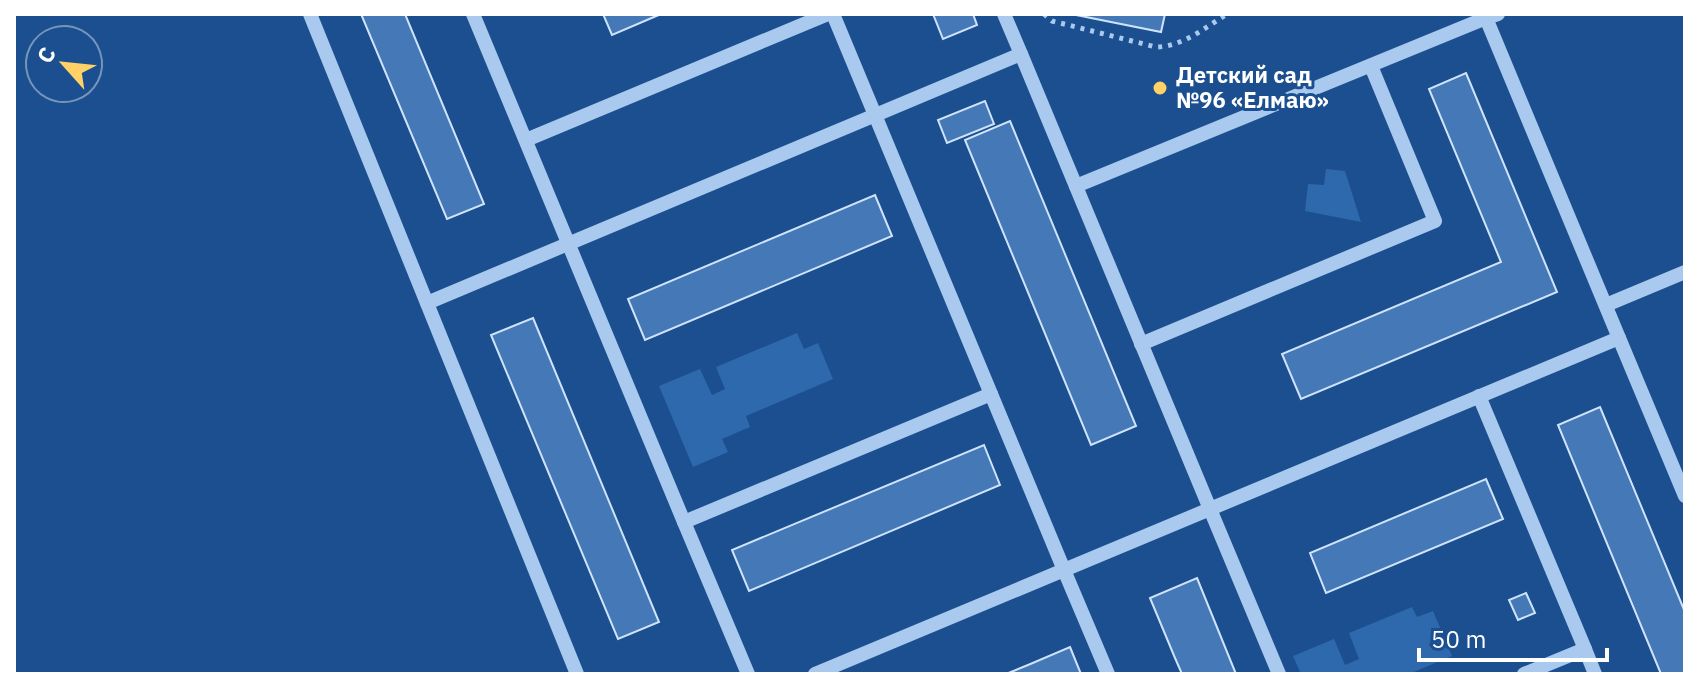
<svg xmlns="http://www.w3.org/2000/svg" width="1699" height="688" viewBox="0 0 1699 688" font-family="'IBM Plex Sans',sans-serif">
  <style>
    .green { fill: #2e69ad }
    .building { fill: #4478b7; stroke: #cfe3fa; stroke-width: 2 }
    .lines { fill: none; stroke-linecap: round; stroke-linejoin: round }
    .path { stroke: #a9c9ee; stroke-width: 5; stroke-dasharray: 4 6; stroke-linecap: butt }
    .minor { stroke: #a9c9ee; stroke-width: 14 }
    .poi-dot { fill: #ffd166; stroke: #1b4f8f; stroke-width: 3 }
    .labels { text-anchor: middle; stroke-width: 6; stroke-linejoin: round; paint-order: stroke }
    .poi-label { font-size: 22px; font-weight: bold; fill: #fff; stroke: #1b4f8f; text-anchor: start }
  </style>
  <rect width="100%" height="100%" fill="#1b4f8f"/>
  <g class="green">
    <polygon points="1326,169 1345,171 1361,222 1305,211 1308,184 1324,185"/>
    <polygon points="797,333 804,349 818,343 833,379 746,416 750,427 722,439 728,452 693,467 659,386 700,369 712,395 725,389 716,367"/>
    <polygon points="1412,607 1417,617 1433,611 1452,656 1409,674 1301,674 1293,656 1334,639 1345,665 1359,659 1349,633"/>
  </g>
  <g class="building">
    <polygon points="361,14 405,14 484,204 447,219"/>
    <polygon points="603,14 661,14 612,35"/>
    <polygon points="933,14 973,14 977,25 943,39"/>
    <polygon points="1071,14 1165,14 1161,32"/>
    <polygon points="1466,73 1557,292 1301,399 1282,354 1501,262 1429,89"/>
    <polygon points="985,101 994,124 947,143 938,120"/>
    <polygon points="1010,121 1136,426 1091,445 965,140"/>
    <polygon points="875,195 892,236 645,340 628,299"/>
    <polygon points="533,318 659,622 618,639 491,335"/>
    <polygon points="1600,407 1685,612 1685,674 1661,674 1558,425"/>
    <polygon points="984,445 1000,485 749,591 732,550"/>
    <polygon points="1486,479 1503,519 1326,593 1310,553"/>
    <polygon points="1197,578 1236,674 1182,674 1175,658 1150,598"/>
    <polygon points="1526,593 1535,613 1518,620 1509,600"/>
    <polygon points="1070,647 1081,674 1006,674 1028,665"/>
  </g>
  <g class="lines">
    <path class="path" d="M1044,14l8,7 104,26c26,0 50,-20 71,-33"/>
    <g class="minor">
      <polyline points="310,14 577,674"/>
      <polyline points="473,14 684,522"/>
      <polyline points="833,14 991,394"/>
      <polyline points="1004,14 1021,54"/>
      <polyline points="1498,14 1486,18 1619,338"/>
      <polyline points="526,140 828,14"/>
      <polyline points="1076,186 1486,18 1485,14"/>
      <polyline points="427,303 1021,54 1210,509 1619,338 1685,496"/>
      <polyline points="1606,305 1685,272"/>
      <polyline points="1141,344 1435,221 1371,66"/>
      <polyline points="1479,396 1585,649 1524,674"/>
      <polyline points="1585,649 1595,674"/>
      <polyline points="748,674 684,522 991,394 1064,570 1210,509 1279,674"/>
      <polyline points="815,674 1064,570 1108,674"/>
    </g>
  </g>
  <circle class="poi-dot" cx="1160" cy="88" r="8"/>
  <g class="labels">
    <g class="poi-label">
      <text x="1176" y="83">Детский сад<tspan x="1176" dy="25">№96 «Елмаю»</tspan></text>
    </g>
  </g>
  <rect width="1699" height="688" fill="none" stroke="#ffffff" stroke-width="32"/>
  <g transform="translate(64 64) rotate(297)"><circle r="38" fill="#1b4f8f" stroke="#7695bc" stroke-width="2"/>
  <path d="M0-6L14 30L0 20L-14 30Z" fill="#ffd166"/>
  <text y="-12" font-size="22" font-weight="bold" text-anchor="middle" fill="#ffffff">С</text>
  </g>
  <path d="M1419 648v12h188v-12" fill="none" stroke="#ffffff" stroke-width="4"/>
  <text x="1431" y="648" font-size="24" fill="#ffffff" stroke="#1b4f8f" stroke-width="6" paint-order="stroke">50 m</text>
</svg>
